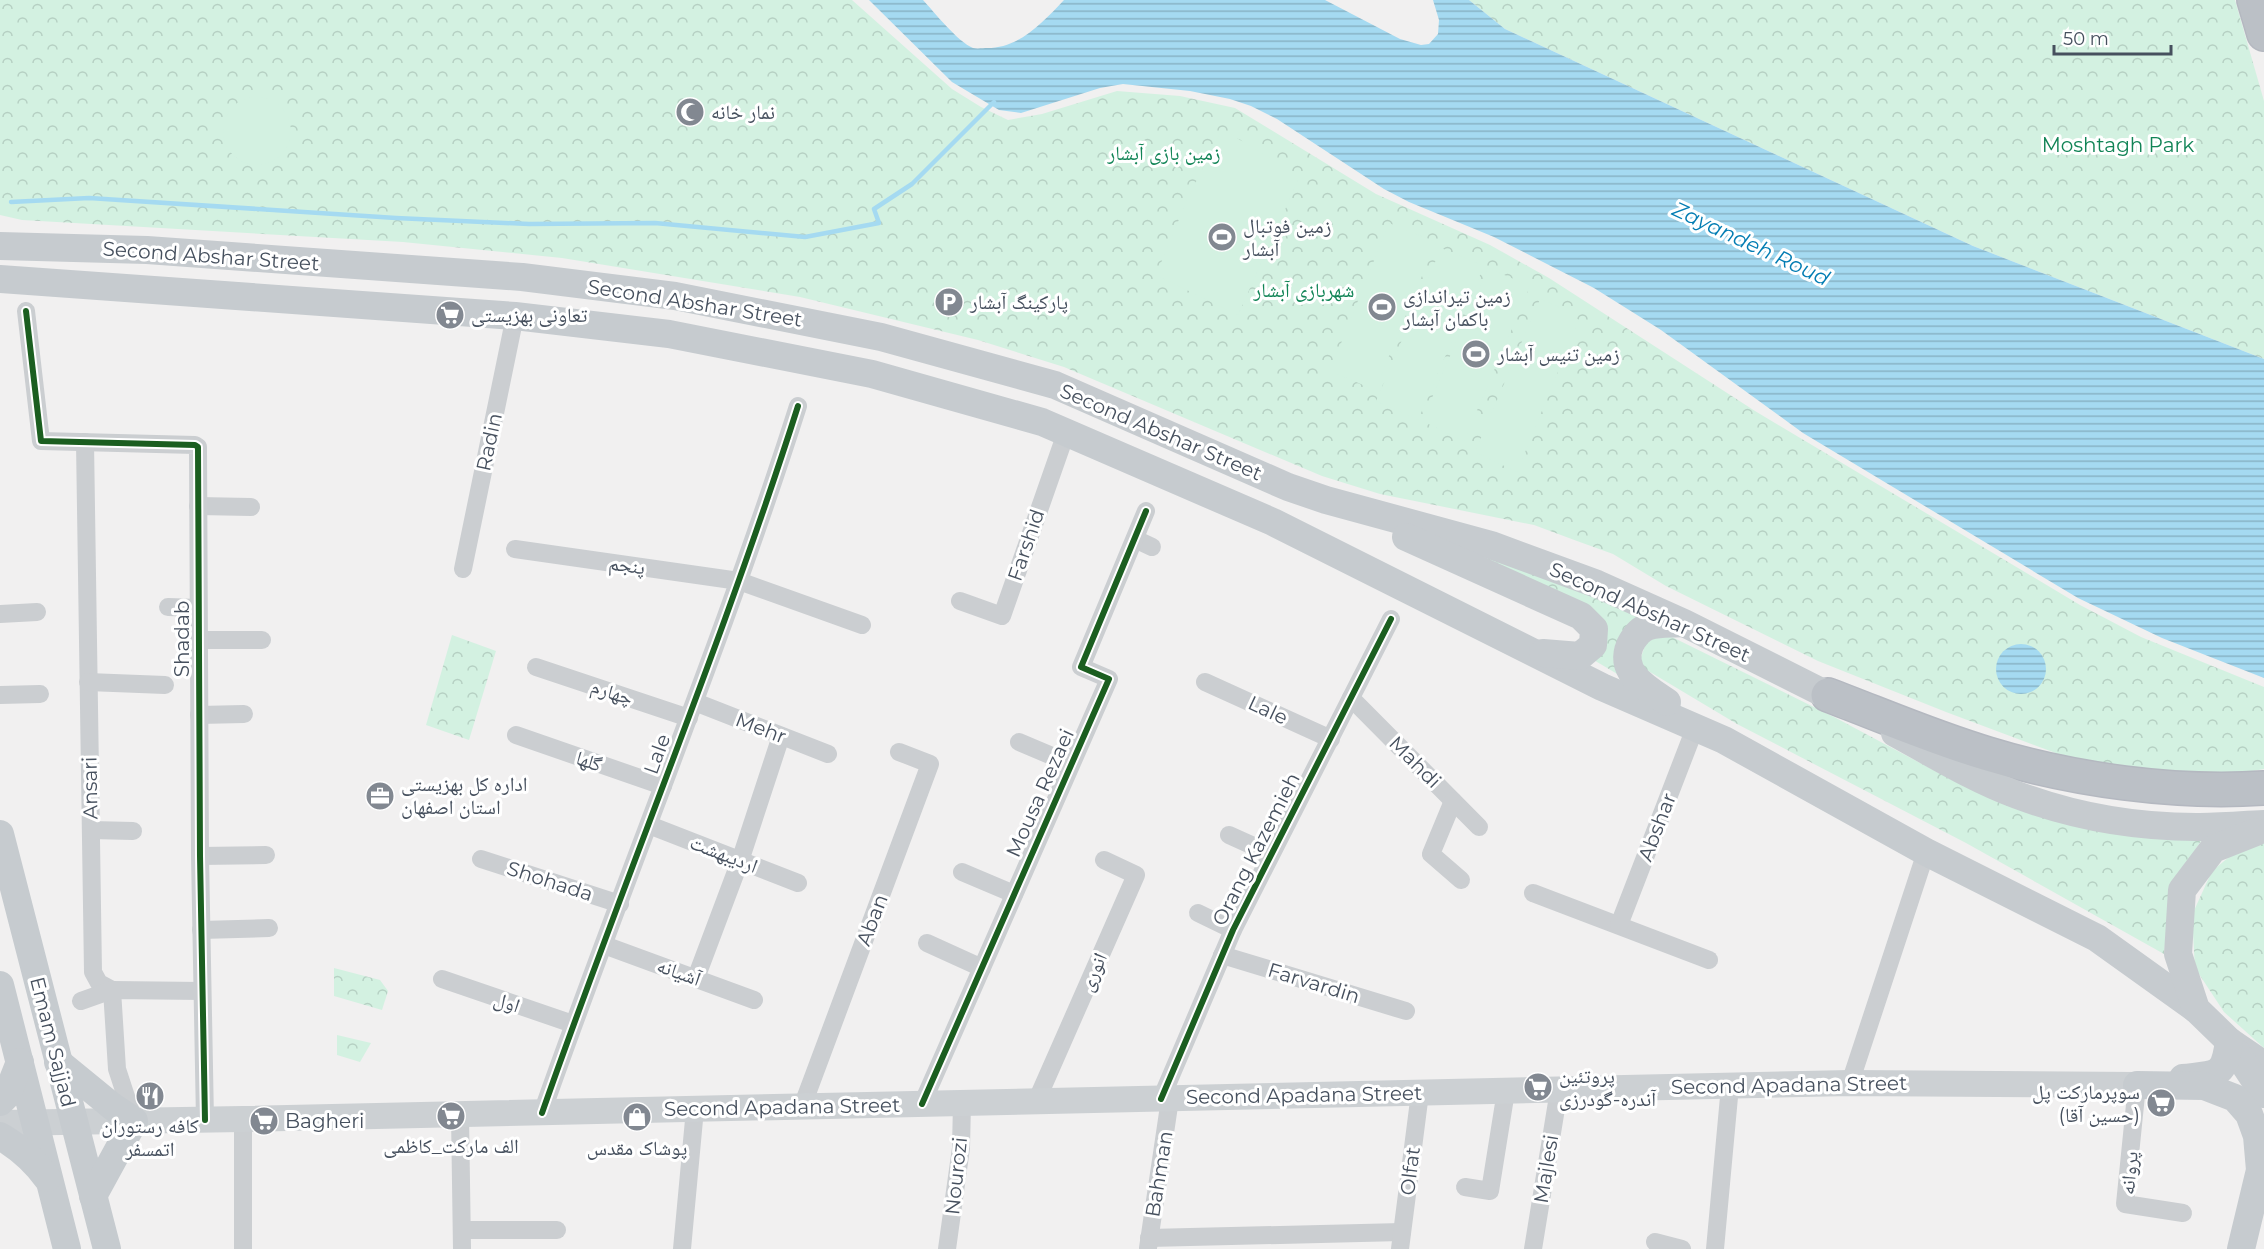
<svg xmlns="http://www.w3.org/2000/svg" width="2264" height="1249" viewBox="0 0 2264 1249" font-family="Montserrat,'Noto Naskh Arabic',sans-serif">
  <style>
    .park { fill: url(#park-crowns) }
    .pitch { fill: #d3f1e1 }
    .water { fill: url(#water-rules) }
    .lines { fill: none; stroke-linecap: round; stroke-linejoin: round }
    .stream { stroke: #a5daf1; stroke-width: 4.5 }
    .highway-casing { stroke: #b4b8c0; stroke-width: 36 }
    .street { stroke: #cbced1; stroke-width: 18 }
    .secondary { stroke: #ccd0d3; stroke-width: 26 }
    .primary { stroke: #c6cbcf; stroke-width: 28 }
    .highway { stroke: #bbc0c6; stroke-width: 33 }
    .cycleway-casing { stroke: #fff; stroke-width: 10 }
    .cycleway { stroke: #1b5e20; stroke-width: 6 }
    .labels { text-anchor: middle; stroke-width: 6; stroke-linejoin: round; paint-order: stroke }
    .poi-label { font-size: 20px; fill: #46505e; stroke: #fff; text-anchor: start }
    .park-label { font-size: 20px; fill: #118456; stroke: #fff }
    .street-label { font-size: 20px; fill: #46505e; stroke: #fff }
    .water-label { font-size: 21px; font-style: italic; fill: #037db3; stroke: #fff }
  </style>
  <defs>
    <pattern id="park-crowns" width="20" height="18" patternUnits="userSpaceOnUse" patternTransform="scale(1.5)"><rect width="20" height="18" fill="#d3f1e1"/><path d="M2 6a3 3 0 1 1 6 0M12 15a3 3 0 1 1 6 0" fill="none" stroke="#b6d0c3"/></pattern>
    <pattern id="water-rules" width="6" height="5" patternUnits="userSpaceOnUse" patternTransform="scale(1.5)"><rect width="6" height="5" fill="#a5daf1"/><path d="M0 2.5h6" fill="none" stroke="#88b3c6"/></pattern>
  </defs>
  <rect width="100%" height="100%" fill="#f1f0f0"/>
  <g class="park">
    <polygon points="0,0 852,0 952,89 981,107 1008,120 1042,114 1117,91 1180,96 1235,108 1376,194 1490,245 1549,278 1755,411 2080,605 2141,637 2264,687 2264,769 2241,773 2143,771 2061,755 1946,712 1818,661 1666,586 1613,554 1577,541 1534,525 1380,494 1322,476 1064,367 978,340 800,297 562,258 403,242 22,220 0,215"/>
    <polygon points="1469,0 2235,0 2264,101 2264,359 1973,246 1505,29"/>
    <polygon points="1435,544 1517,561 1647,616 1624,678 1592,659 1606,636"/>
    <polygon points="452,635 496,651 469,740 426,725"/>
    <polygon points="1648,637 1672,637 1836,718 1952,780 2201,841 2182,870 2169,902 2164,954 1966,843 1737,724 1645,669 1640,660"/>
    <polygon points="2264,838 2264,1048 2224,1012 2195,968 2192,915 2212,871 2246,843"/>
    <polygon points="334,968 380,980 388,991 382,1010 334,996"/>
    <polygon points="337,1035 371,1043 360,1062 337,1055"/>
  </g>
  <g class="pitch">
    <circle cx="257" cy="131" r="34"/>
    <polygon points="1222,129 1300,176 1238,315 1156,275 1187,200"/>
    <polygon points="1389,223 1436,242 1375,390 1330,371"/>
    <polygon points="1441,248 1484,266 1418,420 1376,401"/>
    <polygon points="1488,268 1530,286 1464,441 1422,421"/>
    <polygon points="1540,299 1561,308 1579,320 1517,472 1475,452"/>
  </g>
  <g class="water">
    <path d="M869,0h54c11,12 35,42 50,48 4,1 11,0 14,0 33,0 56,-26 77,-48h261l75,39 21,6 8,-1 9,-10 1,-14 -6,-20h36l36,29 468,217 291,113v319l-102,-40 -84,-40 -275,-165 -142,-103 -67,-42 -100,-51 -85,-35 -25,-13 -107,-70 -26,-13 -21,-7 -40,-8 -67,-7 -23,4 -79,25 -22,-3 -47,-28z"/>
    <circle cx="2021" cy="669" r="25"/>
  </g>
  <g class="lines">
    <polyline class="stream" points="11,202 89,198 396,218 529,224 655,223 805,237 879,223 874,209 912,184 994,102"/>
    <g class="highway-casing">
      <g id="highway">
        <polyline points="2254,0 2264,34"/>
        <path d="M1828,695c53,20 106,43 160,59 85,26 187,40 276,34"/>
      </g>
    </g>
    <g class="street">
      <polyline points="26,311 41,441 195,445 198,447 200,856 205,1120"/>
      <polyline points="85,442 93,972 99,983 112,990 117,1069 134,1121"/>
      <polyline points="198,506 251,507"/>
      <polyline points="1135,539 1152,547"/>
      <polyline points="515,549 739,581 862,625"/>
      <polyline points="463,569 515,316"/>
      <polyline points="960,601 1002,616 1066,433"/>
      <polyline points="168,607 198,608"/>
      <polyline points="0,614 37,612"/>
      <polyline points="199,640 262,640"/>
      <polyline points="536,667 689,718"/>
      <polyline points="88,682 165,685"/>
      <polyline points="1205,682 1331,739"/>
      <polyline points="0,695 40,694"/>
      <polyline points="1351,698 1479,827"/>
      <polyline points="695,702 828,754"/>
      <polyline points="199,715 244,714"/>
      <polyline points="516,735 663,786"/>
      <polyline points="1019,742 1071,764"/>
      <polyline points="1453,801 1431,854 1461,880"/>
      <polyline points="649,825 798,883"/>
      <polyline points="91,830 133,831"/>
      <polyline points="1229,835 1271,854"/>
      <polyline points="200,856 266,855"/>
      <polyline points="481,859 620,904"/>
      <polyline points="962,872 1014,894"/>
      <polyline points="1533,893 1709,960"/>
      <polyline points="1198,913 1233,930"/>
      <polyline points="1619,925 1695,728"/>
      <polyline points="201,930 269,928"/>
      <polyline points="927,943 982,968"/>
      <polyline points="604,945 754,1000"/>
      <polyline points="1222,955 1406,1011"/>
      <polyline points="696,978 740,861 781,736"/>
      <polyline points="442,979 573,1024"/>
      <polyline points="81,1001 112,990 202,991"/>
      <polyline points="1850,1083 1926,852"/>
      <polyline points="2137,1085 2125,1204 2183,1213"/>
      <polyline points="1161,1099 1233,930 1391,619"/>
      <polyline points="1036,1102 1136,875 1104,860"/>
      <polyline points="922,1104 1109,679 1081,667 1146,511"/>
      <polyline points="802,1107 930,764 899,752"/>
      <path d="M542,1113c83,-237 180,-468 256,-707"/>
      <polyline points="460,1115 462,1249"/>
      <polyline points="1465,1187 1490,1191 1506,1091"/>
      <polyline points="462,1230 557,1230"/>
      <polyline points="1149,1238 1402,1232"/>
      <polyline points="1655,1242 1682,1249"/>
      <polyline points="1148,1248 1170,1099"/>
      <polyline points="243,1249 243,1119"/>
      <polyline points="682,1249 695,1109"/>
      <polyline points="947,1249 961,1148 962,1103"/>
      <polyline points="1400,1249 1420,1093"/>
      <polyline points="1533,1249 1559,1090"/>
      <polyline points="1715,1249 1730,1086"/>
    </g>
    <polyline class="secondary" points="0,1123 243,1119 1850,1083 2137,1085"/>
    <g class="primary">
      <polyline points="0,246 147,250 522,277 675,296 881,337 1055,385 1288,487 1326,500 1491,545 1597,584 1684,623 1847,705"/>
      <polyline points="0,279 515,316 669,334 872,374 1042,422 1273,522 1602,687 1724,740 1926,852 2097,938 2196,1009"/>
      <polyline points="1406,537 1581,616 1594,629 1593,645 1580,656 1543,653"/>
      <path d="M1667,702c-19,-13 -49,-29 -37,-57 4,-8 10,-16 19,-19 10,-3 23,-2 33,-3"/>
      <path d="M1895,733c40,22 79,46 122,62 56,21 119,32 179,32 22,0 45,-2 68,-3"/>
      <polyline points="2256,832 2213,849 2182,890 2178,954 2196,1009 2229,1041 2264,1065"/>
      <polyline points="0,834 107,1249"/>
      <polyline points="0,985 67,1249"/>
      <polyline points="2237,1053 2264,1094"/>
      <polyline points="58,1062 113,1107 134,1121 93,1196"/>
      <path d="M2183,1078c34,-4 41,0 46,-37"/>
      <polyline points="2137,1085 2204,1086 2235,1098 2249,1114 2257,1136 2260,1170 2241,1249"/>
      <polyline points="0,1102 7,1095 20,1062"/>
      <path d="M0,1136c19,11 34,24 47,42"/>
    </g>
    <use href="#highway" class="highway"/>
    <g class="cycleway-casing">
      <g id="cycleway">
        <polyline points="26,311 41,441 195,445 198,447 200,856 205,1120"/>
        <polyline points="1161,1099 1233,930 1391,619"/>
        <polyline points="922,1104 1109,679 1081,667 1146,511"/>
        <path d="M542,1113c83,-237 180,-468 256,-707"/>
      </g>
    </g>
    <use href="#cycleway" class="cycleway"/>
  </g>
  <defs>
    <g id="mosque-disc" transform="scale(1.5)"><circle r="9.5" fill="#828891" stroke="#fff"/><path d="M3.5-4.9A6 6 0 1 0 3.5 4.9A5 5 0 1 1 3.5-4.9Z" fill="#fff"/></g>
    <g id="stadium-disc" transform="scale(1.5)"><circle r="9.5" fill="#828891" stroke="#fff"/><path d="M0-5a6.5 5 0 1 0 0 10a6.5 5 0 1 0 0-10ZM-3.5-1.8h7v3.6h-7Z" fill="#fff"/></g>
    <g id="parking-disc" transform="scale(1.5)"><circle r="9.5" fill="#828891" stroke="#fff"/><path d="M-3.5-5.5H1a3.5 3.5 0 0 1 0 7H-1V5.5H-3.5ZM-1-3.4V-.6H.8a1.4 1.4 0 0 0 0-2.8Z" fill="#fff"/></g>
    <g id="supermarket-disc" transform="scale(1.5)"><circle r="9.5" fill="#828891" stroke="#fff"/><path d="M-6-5.5h2.5l.6 2H6L4.5 2H-2.5L-4.4-4H-6ZM-1.5 3.2a1.3 1.3 0 1 0 .1 0ZM3 3.2a1.3 1.3 0 1 0 .1 0Z" fill="#fff"/></g>
    <g id="office-disc" transform="scale(1.5)"><circle r="9.5" fill="#828891" stroke="#fff"/><path d="M-6-3h4V-5.5h4V-3h4V5H-6ZM-1-4.5V-3h2v-1.5ZM-6 0V1H6V0Z" fill="#fff"/></g>
    <g id="restaurant-disc" transform="scale(1.5)"><circle r="9.5" fill="#828891" stroke="#fff"/><path d="M-5-6h1v4h1v-4h1v4h1v-4h1v5L-1.5 .5V6h-2V.5L-5-1ZM5-6V6H3V1.5H1.5Q1.5-4 5-6Z" fill="#fff"/></g>
    <g id="shop-disc" transform="scale(1.5)"><circle r="9.5" fill="#828891" stroke="#fff"/><path d="M-5-2.5h2.3a2.7 3.5 0 0 1 5.4 0H5L5.5 6h-11ZM-1.5-2.5h3a1.5 2.3 0 0 0-3 0Z" fill="#fff"/></g>
  </defs>
  <g fill-rule="evenodd">
    <use href="#mosque-disc" x="690" y="112"/>
    <use href="#stadium-disc" x="1222" y="237"/>
    <use href="#parking-disc" x="949" y="302"/>
    <use href="#stadium-disc" x="1382" y="307"/>
    <use href="#supermarket-disc" x="450" y="315"/>
    <use href="#stadium-disc" x="1476" y="354"/>
    <use href="#office-disc" x="380" y="796"/>
    <use href="#supermarket-disc" x="1538" y="1087"/>
    <use href="#restaurant-disc" x="150" y="1096"/>
    <use href="#supermarket-disc" x="2161" y="1103"/>
    <use href="#supermarket-disc" x="451" y="1116"/>
    <use href="#shop-disc" x="637" y="1117"/>
    <use href="#supermarket-disc" x="264" y="1121"/>
  </g>
  <g class="labels">
    <g class="poi-label">
      <text x="711" y="119">نمار خانه</text>
      <text x="1243" y="233">زمین فوتبال<tspan x="1243" dy="23">آبشار</tspan></text>
      <text x="1403" y="303">زمین تیراندازی<tspan x="1403" dy="23">باکمان آبشار</tspan></text>
      <text x="970" y="309">پارکینگ آبشار</text>
      <text x="471" y="322">تعاونی بهزیستی</text>
      <text x="1497" y="361">زمین تنیس آبشار</text>
      <text x="401" y="791">اداره کل بهزیستی<tspan x="401" dy="23">استان اصفهان</tspan></text>
      <text x="1559" y="1083">پروتئین<tspan x="1559" dy="23">آندره-گودرزی</tspan></text>
      <text x="2140" y="1099" text-anchor="end">سوپرمارکت پل<tspan x="2140" dy="23">(حسین آقا)</tspan></text>
      <text x="285" y="1128">Bagheri</text>
      <text x="150" y="1133" text-anchor="middle">كافه رستوران<tspan x="150" dy="23">اتمسفر</tspan></text>
      <text x="451" y="1153" text-anchor="middle">الف مارکت_کاظمی</text>
      <text x="637" y="1155" text-anchor="middle">پوشاک مقدس</text>
    </g>
    <g class="park-label">
      <text x="2118" y="152">Moshtagh Park</text>
      <text x="1164" y="160">زمین بازی آبشار</text>
      <text x="1304" y="297">شهربازی آبشار</text>
    </g>
    <g class="street-label">
      <text transform="translate(211 256) rotate(4)" y="7">Second Abshar Street</text>
      <text transform="translate(695 303) rotate(9)" y="7">Second Abshar Street</text>
      <text transform="translate(1161 432) rotate(23)" y="7">Second Abshar Street</text>
      <text transform="translate(489 442) rotate(-78)" y="7">Radin</text>
      <text transform="translate(1026 545) rotate(-71)" y="7">Farshid</text>
      <text transform="translate(627 565) rotate(8)" y="7">پنجم</text>
      <text transform="translate(1650 612) rotate(24)" y="7">Second Abshar Street</text>
      <text transform="translate(182 639) rotate(-90)" y="7">Shadab</text>
      <text transform="translate(612 692) rotate(18)" y="7">چهارم</text>
      <text transform="translate(1268 710) rotate(25)" y="7">Lale</text>
      <text transform="translate(761 728) rotate(21)" y="7">Mehr</text>
      <text transform="translate(657 754) rotate(-70)" y="7">Lale</text>
      <text transform="translate(589 761) rotate(19)" y="7">گلها</text>
      <text transform="translate(1415 762) rotate(45)" y="7">Mahdi</text>
      <text transform="translate(90 788) rotate(-91)" y="7">Ansari</text>
      <text transform="translate(1040 793) rotate(-66)" y="7">Mousa Rezaei</text>
      <text transform="translate(1657 827) rotate(-69)" y="7">Abshar</text>
      <text transform="translate(1256 849) rotate(-63)" y="7">Orang Kazemieh</text>
      <text transform="translate(724 854) rotate(21)" y="7">اردیبهشت</text>
      <text transform="translate(550 881) rotate(18)" y="7">Shohada</text>
      <text transform="translate(872 920) rotate(-69)" y="7">Aban</text>
      <text transform="translate(679 972) rotate(20)" y="7">آشیانه</text>
      <text transform="translate(1093 972) rotate(-66)" y="7">انوری</text>
      <text transform="translate(1314 983) rotate(17)" y="7">Farvardin</text>
      <text transform="translate(507 1002) rotate(19)" y="7">اول</text>
      <text transform="translate(53 1042) rotate(76)" y="7">Emam Sajjad</text>
      <text transform="translate(1789 1085) rotate(-1)" y="7">Second Apadana Street</text>
      <text transform="translate(1304 1095) rotate(-1)" y="7">Second Apadana Street</text>
      <text transform="translate(782 1107) rotate(-1)" y="7">Second Apadana Street</text>
      <text transform="translate(1546 1169) rotate(-81)" y="7">Majlesi</text>
      <text transform="translate(1410 1171) rotate(-83)" y="7">Olfat</text>
      <text transform="translate(2129 1173) rotate(-85)" y="7">پروانه</text>
      <text transform="translate(1159 1174) rotate(-81)" y="7">Bahman</text>
      <text transform="translate(956 1176) rotate(-84)" y="7">Nourozi</text>
    </g>
    <g class="water-label">
      <text transform="translate(1751 244) rotate(25)" y="7">Zayandeh Roud</text>
    </g>
  </g>
  <path d="M2054 45v9h117v-9" fill="none" stroke="#46505e" stroke-width="3"/>
  <text x="2063" y="45" font-size="18" fill="#46505e" stroke="#ffffff" stroke-width="4.5" paint-order="stroke">50 m</text>
</svg>
